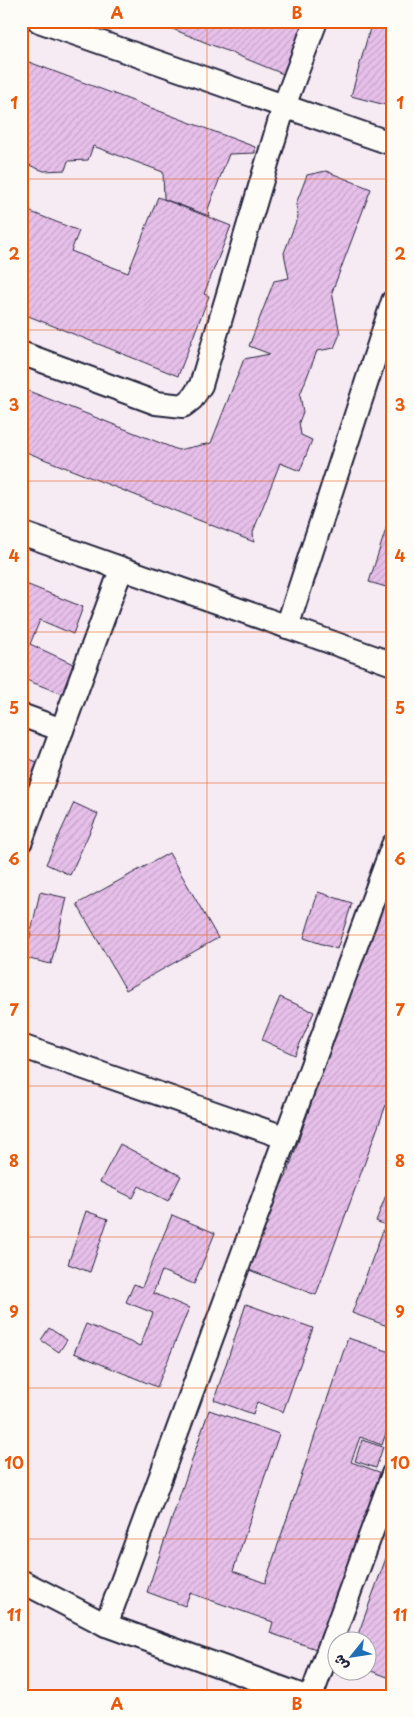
<svg xmlns="http://www.w3.org/2000/svg" width="414" height="1718" viewBox="0 0 414 1718" font-family="'Playpen Sans','Playpen Sans Arabic',sans-serif">
  <style>
    .building { fill: url(#building-hatch); stroke: #22223b }
    .lines { fill: none; stroke-linecap: round; stroke-linejoin: round }
    .street-casing { stroke: #22223b; stroke-width: 26 }
    .street { stroke: #fdfcf7; stroke-width: 22 }
    .grid { fill: none; stroke: #e8590c; stroke-width: 1; stroke-opacity: 0.55 }
    .neatline { fill: none; stroke: #e8590c; stroke-width: 2 }
    .grid-label { font-size: 16px; text-anchor: middle; font-weight: bold; fill: #e8590c }
  </style>
  <defs>
    <pattern id="building-hatch" width="6" height="6" patternUnits="userSpaceOnUse" patternTransform="scale(1.25)"><rect width="6" height="6" fill="#e7c0ea"/><path d="M-1 1l2-2M0 6l6-6M5 7l2-2" fill="none" stroke="#c6a5ca"/></pattern>
  </defs>
  <rect width="100%" height="100%" fill="#f6eaf3"/>
  <filter id="ink" filterUnits="userSpaceOnUse"><feTurbulence type="fractalNoise" baseFrequency=".02" numOctaves="2"/><feDisplacementMap in="SourceGraphic" scale="10" xChannelSelector="R" yChannelSelector="G"/><feConvolveMatrix kernelMatrix="1 2 1 2 8 2 1 2 1" color-interpolation-filters="sRGB"/></filter>
  <g filter="url(#ink)">
    <g class="building">
      <polygon points="153,21 314,21 293,78"/>
      <polygon points="372,21 393,21 393,107 351,96"/>
      <polygon points="21,59 255,147 255,153 229,154 208,209 209,216 164,199 163,172 93,146 88,160 68,161 65,170 44,171 21,162 21,144 28,125 21,122"/>
      <polygon points="326,171 371,189 332,292 340,334 334,348 317,351 300,395 303,412 299,422 301,435 312,440 300,471 280,463 253,532 254,542 21,450 21,388 178,450 211,443 244,359 270,354 249,346 274,281 289,278 284,253 298,216 296,204 307,175"/>
      <polygon points="158,197 231,226 204,294 209,296 178,376 21,313 21,208 79,231 71,251 128,273"/>
      <polygon points="387,526 393,528 393,589 369,582"/>
      <polygon points="21,582 83,607 73,634 40,620 30,644 73,664 65,695 21,678"/>
      <polygon points="21,756 40,763 21,808"/>
      <polygon points="74,803 98,814 70,875 46,864"/>
      <polygon points="169,853 218,938 126,990 77,904"/>
      <polygon points="40,892 67,898 51,964 25,958"/>
      <polygon points="318,892 352,903 337,949 304,938"/>
      <polygon points="383,892 393,896 393,1086 316,1295 249,1270 279,1188 286,1177"/>
      <polygon points="280,997 314,1012 295,1055 262,1040"/>
      <polygon points="120,1144 181,1176 168,1201 139,1186 133,1198 100,1182"/>
      <polygon points="393,1177 393,1328 352,1313 385,1225 376,1221"/>
      <polygon points="86,1211 108,1219 90,1272 68,1264"/>
      <polygon points="172,1215 215,1233 194,1284 162,1271 153,1293 189,1308 157,1387 74,1353 86,1324 140,1346 153,1313 126,1302 134,1284 142,1287"/>
      <polygon points="246,1304 313,1328 283,1412 257,1402 253,1414 214,1400"/>
      <polygon points="49,1328 67,1340 59,1352 41,1340"/>
      <polygon points="348,1338 393,1353 393,1412 382,1445 360,1437 351,1462 382,1473 322,1651 270,1633 273,1622 190,1593 185,1606 147,1592 209,1410 279,1434 233,1571 265,1583"/>
      <polygon points="362,1440 383,1447 376,1468 355,1461"/>
      <polygon points="393,1539 393,1679 366,1669 366,1640 356,1640"/>
    </g>
    <g class="lines">
      <g class="street-casing">
        <g id="street">
          <polyline points="39,21 393,144"/>
          <polyline points="21,353 156,403 183,406 192,399 201,385 284,106 316,21"/>
          <polyline points="21,533 393,664"/>
          <polyline points="287,627 393,301"/>
          <polyline points="21,715 62,730"/>
          <polyline points="21,841 121,570"/>
          <polyline points="21,1046 284,1137"/>
          <polyline points="21,1581 106,1625 306,1697"/>
          <polyline points="106,1625 393,845"/>
          <polyline points="311,1697 393,1474"/>
        </g>
      </g>
      <use href="#street" class="street"/>
    </g>
  </g>
  <path class="grid" d="M207,21v1676M21,179h372M21,330h372M21,481h372M21,632h372M21,783h372M21,935h372M21,1086h372M21,1237h372M21,1388h372M21,1539h372"/>
  <rect width="414" height="1718" fill="none" stroke="#fdfcf7" stroke-width="55"/>
  <g transform="translate(352 1656) rotate(240)"><circle r="24" fill="#fdfcf7" stroke="#a5a5ac"/>
  <path d="M0-4L9 19L0 12L-9 19Z" fill="#1f6fb2"/>
  <text y="-8" font-size="14" font-weight="bold" text-anchor="middle" fill="#22223b">ش</text>
  </g>
  <rect x="28" y="28" width="358" height="1662" class="neatline"/>
  <g class="grid-label">
    <text x="117" y="19">A</text>
    <text x="297" y="19">B</text>
    <text x="14" y="109">1</text>
    <text x="400" y="109">1</text>
    <text x="14" y="260">2</text>
    <text x="400" y="260">2</text>
    <text x="14" y="411">3</text>
    <text x="400" y="411">3</text>
    <text x="14" y="562">4</text>
    <text x="400" y="562">4</text>
    <text x="14" y="714">5</text>
    <text x="400" y="714">5</text>
    <text x="14" y="865">6</text>
    <text x="400" y="865">6</text>
    <text x="14" y="1016">7</text>
    <text x="400" y="1016">7</text>
    <text x="14" y="1167">8</text>
    <text x="400" y="1167">8</text>
    <text x="14" y="1318">9</text>
    <text x="400" y="1318">9</text>
    <text x="14" y="1469">10</text>
    <text x="400" y="1469">10</text>
    <text x="14" y="1621">11</text>
    <text x="400" y="1621">11</text>
    <text x="117" y="1710">A</text>
    <text x="297" y="1710">B</text>
  </g>
</svg>
